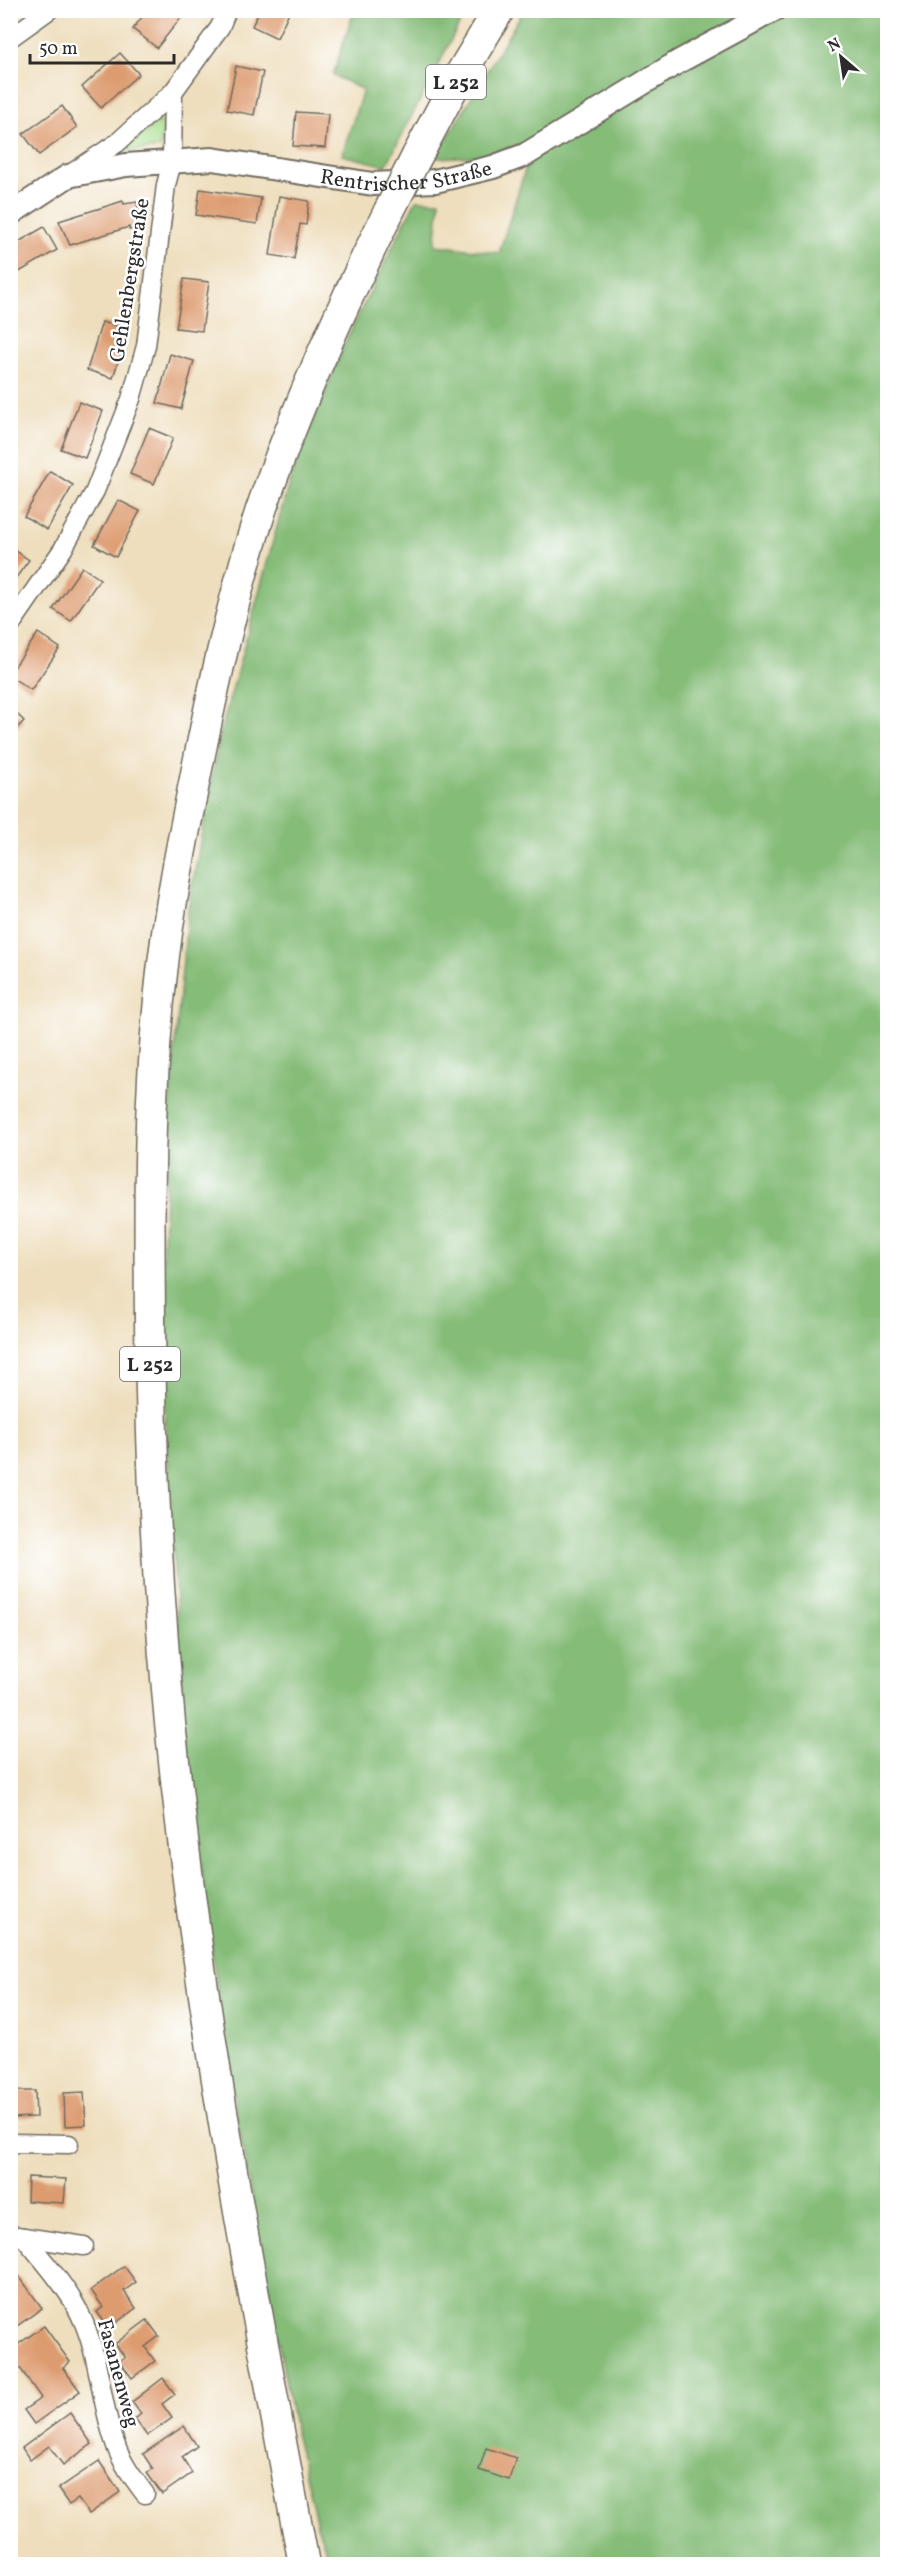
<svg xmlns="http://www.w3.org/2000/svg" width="898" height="2575" viewBox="0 0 898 2575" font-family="Vollkorn,serif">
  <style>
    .green { fill: #a7dd8d; stroke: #69845c; stroke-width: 1.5 }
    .forest { fill: #85bc78; stroke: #587452; stroke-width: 1.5 }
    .building { fill: #dd9b6f }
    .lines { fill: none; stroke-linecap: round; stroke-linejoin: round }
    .minor-casing { stroke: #6f6a5e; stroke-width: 21 }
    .tertiary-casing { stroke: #6f6a5e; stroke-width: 26 }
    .trunk-casing { stroke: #6f6a5e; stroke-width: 33 }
    .minor { stroke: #fff; stroke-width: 18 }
    .tertiary { stroke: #fff; stroke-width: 22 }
    .trunk { stroke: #fff; stroke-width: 30 }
    .trunk-bridge-casing { stroke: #6f6a5e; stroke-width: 33; stroke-linecap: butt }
    .trunk-bridge { stroke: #fff; stroke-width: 30 }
    .labels { text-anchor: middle; stroke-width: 5; stroke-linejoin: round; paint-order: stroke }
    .shield { fill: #fff; stroke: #6b6b6b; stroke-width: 1.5 }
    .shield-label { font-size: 20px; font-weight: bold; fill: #2b2b2b }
    .street-label { font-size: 21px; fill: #2b2b2b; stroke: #fff }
  </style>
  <rect width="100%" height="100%" fill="#fff"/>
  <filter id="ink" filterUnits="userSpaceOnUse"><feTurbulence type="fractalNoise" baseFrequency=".0167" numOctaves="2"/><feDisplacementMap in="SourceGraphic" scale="12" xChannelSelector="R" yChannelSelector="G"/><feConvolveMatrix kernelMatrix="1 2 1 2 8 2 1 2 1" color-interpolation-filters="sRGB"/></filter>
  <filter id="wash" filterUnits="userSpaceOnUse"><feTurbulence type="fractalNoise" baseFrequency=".008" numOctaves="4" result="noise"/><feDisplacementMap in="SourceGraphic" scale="24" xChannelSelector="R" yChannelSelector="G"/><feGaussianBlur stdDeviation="1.35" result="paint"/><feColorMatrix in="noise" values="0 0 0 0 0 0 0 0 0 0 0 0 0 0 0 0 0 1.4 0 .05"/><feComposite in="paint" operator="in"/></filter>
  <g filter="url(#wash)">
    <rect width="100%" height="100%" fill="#eedebd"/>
    <polygon class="green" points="159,121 164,126 160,148 126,151 125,148"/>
    <g class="forest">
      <polygon points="354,11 466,11 386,166 342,155 363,90 333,75"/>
      <polygon points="523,11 887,11 887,2564 330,2564 317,2525 295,2432 225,2053 183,1722 164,1394 163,1239 169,1108 188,908 220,734 290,479 348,336 416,200 440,201 435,245 499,253 534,141 484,156 435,158"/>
    </g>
    <g id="blocks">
      <g class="building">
        <polygon points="147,10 187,10 157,48 133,29"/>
        <polygon points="260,10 290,10 277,38 252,26"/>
        <polygon points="120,53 139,74 101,108 82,87"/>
        <polygon points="236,66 263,72 254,115 227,110"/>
        <polygon points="62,106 77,127 39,155 23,134"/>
        <polygon points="296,112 328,114 325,148 293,146"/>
        <polygon points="200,189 261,198 257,224 196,215"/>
        <polygon points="279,196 309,201 306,225 300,224 294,259 270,255"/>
        <polygon points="123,201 124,204 137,202 142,228 129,230 129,227 70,245 59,221"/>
        <polygon points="44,227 57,250 14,275 10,269 10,247"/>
        <polygon points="184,279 209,282 202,331 176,328"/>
        <polygon points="102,322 128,329 113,378 87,370"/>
        <polygon points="170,354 194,361 181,409 157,403"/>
        <polygon points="79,402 103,411 85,458 61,449"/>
        <polygon points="149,428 173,438 154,484 130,474"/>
        <polygon points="50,471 73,485 47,530 24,516"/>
        <polygon points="118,500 140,511 116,557 94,545"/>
        <polygon points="10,547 29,560 10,586"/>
        <polygon points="82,567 100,579 71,621 53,609"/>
        <polygon points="38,633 60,648 31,690 10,676 10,673"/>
        <polygon points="10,707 24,721 10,735"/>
        <polygon points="10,2091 35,2091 36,2117 10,2118"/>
        <polygon points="84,2092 86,2125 65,2126 64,2093"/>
        <polygon points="28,2177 66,2179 64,2203 27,2201"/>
        <polygon points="124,2266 136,2282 124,2291 136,2308 109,2328 97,2312 103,2307 91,2290"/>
        <polygon points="19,2276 42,2308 10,2331 10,2283"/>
        <polygon points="147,2320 159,2336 145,2347 155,2361 132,2378 119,2361 125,2357 115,2344"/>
        <polygon points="44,2326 70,2362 63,2368 80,2391 34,2424 24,2410 41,2398 20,2368 10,2375 10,2350"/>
        <polygon points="163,2378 175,2394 162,2404 172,2418 147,2436 135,2419 141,2414 132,2402"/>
        <polygon points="70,2413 92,2444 63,2465 49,2446 30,2460 22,2448"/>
        <polygon points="184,2426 197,2446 182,2457 192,2473 162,2494 147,2473 153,2469 143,2454"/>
        <polygon points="486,2448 516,2458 509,2480 479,2470"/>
        <polygon points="99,2461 120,2492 89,2514 78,2499 69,2505 58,2489"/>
      </g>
    </g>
  </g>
  <g filter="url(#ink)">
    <use href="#blocks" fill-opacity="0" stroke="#6f6a5e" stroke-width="1.5"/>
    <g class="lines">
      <g class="minor-casing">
        <g id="minor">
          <polyline points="10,38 49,10"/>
          <polyline points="72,173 117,143 173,92"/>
          <polyline points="10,626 63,549 95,491 131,399 146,346 166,185 172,162 173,92 220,27 227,10"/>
          <polyline points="10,2143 69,2144"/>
          <polyline points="10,2235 84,2246"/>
          <path d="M24,2237c22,27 47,54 60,86 16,39 17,81 31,120 6,19 18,35 30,51"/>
        </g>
      </g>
      <g class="tertiary-casing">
        <g id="tertiary">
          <path id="s1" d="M10,214l58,-38 58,-11 86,-6 161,25 62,-3 58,-14 32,-12 153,-93 96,-52"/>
        </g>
      </g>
      <g class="trunk-casing">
        <g id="trunk">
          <polyline points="417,156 457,80 499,10"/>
          <path d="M304,2564c-47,-249 -95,-498 -124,-750 -20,-164 -29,-329 -30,-494 -1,-113 -2,-225 11,-338 8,-79 25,-159 41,-238 16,-78 34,-158 59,-234 35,-103 80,-202 128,-299"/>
        </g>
      </g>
      <use href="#minor" class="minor"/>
      <use href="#tertiary" class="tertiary"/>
      <use href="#trunk" class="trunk"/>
      <g class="trunk-bridge-casing">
        <polyline id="trunk-bridge" points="389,211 417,156"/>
      </g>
      <use href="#trunk-bridge" class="trunk-bridge"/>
    </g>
  </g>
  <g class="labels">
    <g class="shield">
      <rect x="426" y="65" width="60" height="34" rx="4.5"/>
      <rect x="120" y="1347" width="60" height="34" rx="4.5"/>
    </g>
    <g class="shield-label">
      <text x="456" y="89">L 252</text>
      <text x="150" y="1371">L 252</text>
    </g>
    <g class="street-label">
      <text dy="7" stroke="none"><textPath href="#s1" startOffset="411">Rentrischer Straße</textPath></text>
      <text transform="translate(129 280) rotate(-81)" y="7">Gehlenbergstraße</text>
      <text transform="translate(119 2373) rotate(75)" y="7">Fasanenweg</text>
    </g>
  </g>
  <rect width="898" height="2575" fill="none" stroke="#fff" stroke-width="36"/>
  <g transform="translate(841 57) rotate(331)" stroke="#ffffff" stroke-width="4.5" paint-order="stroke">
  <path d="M0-4.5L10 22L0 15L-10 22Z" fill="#2b2b2b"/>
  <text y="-9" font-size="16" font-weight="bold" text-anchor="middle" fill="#2b2b2b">N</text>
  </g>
  <path d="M30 54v9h144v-9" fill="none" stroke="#2b2b2b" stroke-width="3"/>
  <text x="39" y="54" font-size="18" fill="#2b2b2b" stroke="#ffffff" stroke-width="4.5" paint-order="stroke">50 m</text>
</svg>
